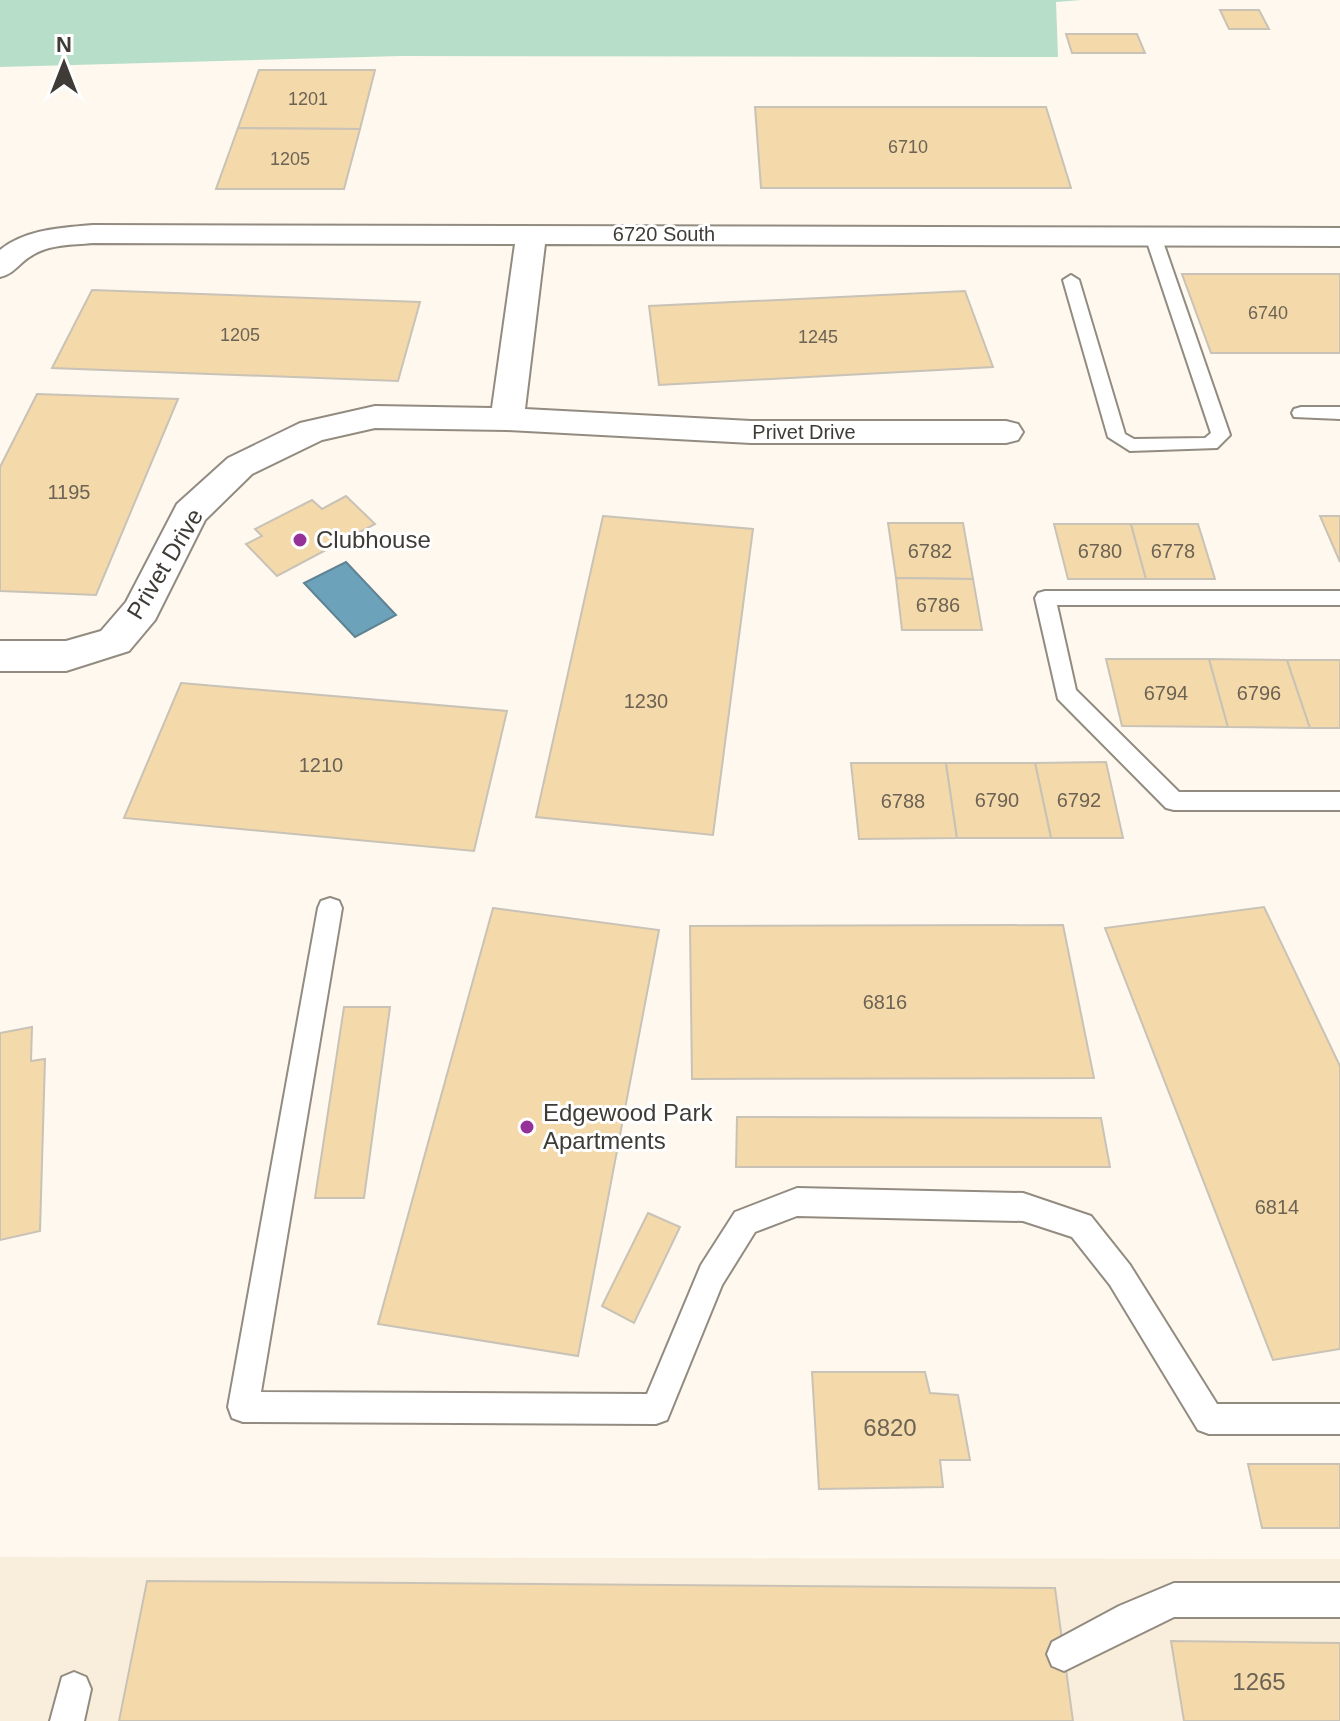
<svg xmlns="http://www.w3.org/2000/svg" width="1340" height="1721" viewBox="0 0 1340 1721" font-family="Arial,sans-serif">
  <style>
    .built { fill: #f9eedb }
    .green { fill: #b7dec8 }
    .water { fill: #6da2bb; stroke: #5f8393; stroke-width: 2 }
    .building { fill: #f4d9ab; stroke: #c9c2b6; stroke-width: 2 }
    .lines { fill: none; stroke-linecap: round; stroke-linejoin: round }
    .lane-casing { stroke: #928b80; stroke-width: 4 }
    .street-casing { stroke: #928b80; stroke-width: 4 }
    .lane { fill: #fff; fill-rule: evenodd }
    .street { fill: #fff; fill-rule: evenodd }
    .poi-dot { fill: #943299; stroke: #fff; stroke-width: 3 }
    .labels { text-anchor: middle; stroke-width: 6; stroke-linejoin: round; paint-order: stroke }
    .far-number-label { font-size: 18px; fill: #6c6354 }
    .far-street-label { font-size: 20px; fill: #3f3c37; stroke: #fff }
    .number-label { font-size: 20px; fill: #6c6354 }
    .poi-label { font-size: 24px; fill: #3f3c37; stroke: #fff; text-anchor: start }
    .street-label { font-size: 24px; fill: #3f3c37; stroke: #fff }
    .near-number-label { font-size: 24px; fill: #6c6354 }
  </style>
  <rect width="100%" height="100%" fill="#fef8ef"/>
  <polygon class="built" points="0,1557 1340,1559 1340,1721 0,1721"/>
  <polygon class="green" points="0,0 1081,0 1056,2 1058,57 401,56 0,67"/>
  <polygon class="water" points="346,562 396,615 355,637 304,583"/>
  <g class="building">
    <polygon points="1220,10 1259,10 1269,29 1229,29"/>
    <polygon points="1066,34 1137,34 1145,53 1072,53"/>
    <polygon points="259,70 375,70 360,129 238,128"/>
    <polygon points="755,107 1046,107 1071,188 761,188"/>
    <polygon points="238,128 360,129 344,189 216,189"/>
    <polygon points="1182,274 1340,274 1340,353 1211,353"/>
    <polygon points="92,290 420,302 398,381 52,368"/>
    <polygon points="965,291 993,367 659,385 649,306"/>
    <polygon points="37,394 178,399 96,595 0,591 0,467"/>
    <polygon points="346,496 375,524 277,576 246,544 262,536 255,529 312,500 322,509"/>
    <polygon points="603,516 753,529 713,835 536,817"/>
    <polygon points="1320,516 1340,516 1340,562"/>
    <polygon points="888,523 963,523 973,579 896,578"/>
    <polygon points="1054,524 1131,524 1146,579 1068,579"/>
    <polygon points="1131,524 1198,524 1215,579 1146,579"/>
    <polygon points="896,578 973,579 982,630 902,630"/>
    <polygon points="1106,659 1209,659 1228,727 1122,726"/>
    <polygon points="1209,659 1287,660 1310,728 1228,727"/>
    <polygon points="1287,660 1340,660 1340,728 1310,728"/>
    <polygon points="181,683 507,711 474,851 124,818"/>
    <polygon points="1106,762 1123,838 1051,838 1035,763"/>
    <polygon points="851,763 946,763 957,838 859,839"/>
    <polygon points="946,763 1035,763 1051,838 957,838"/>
    <polygon points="1264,907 1340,1066 1340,1349 1273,1360 1105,928"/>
    <polygon points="493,908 659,930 578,1356 378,1324"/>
    <polygon points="1063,925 1094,1078 692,1079 690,926"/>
    <polygon points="344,1007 390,1007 364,1198 315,1198"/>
    <polygon points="32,1027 31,1061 45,1059 40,1231 0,1240 0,1033"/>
    <polygon points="737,1117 1101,1118 1110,1167 736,1167"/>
    <polygon points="648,1213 680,1227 634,1323 602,1306"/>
    <polygon points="812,1372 925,1372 930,1393 958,1395 970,1460 940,1460 943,1487 819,1489"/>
    <polygon points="1248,1464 1340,1464 1340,1528 1262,1528"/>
    <polygon points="147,1581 1055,1588 1073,1721 119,1721"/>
    <polygon points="1171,1641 1340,1643 1340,1721 1184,1721"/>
  </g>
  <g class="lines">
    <g class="lane-casing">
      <g id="lane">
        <polygon points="1153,231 1161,236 1230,435 1217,448 1130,451 1108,437 1063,280 1071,275 1079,280 1125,434 1134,439 1205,438 1211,433 1145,236"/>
        <polygon points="1301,407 1340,407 1340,419 1294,417 1292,413 1294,409"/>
        <polygon points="1045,591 1340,591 1340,605 1057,605 1076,690 1179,792 1340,792 1340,810 1174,810 1166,808 1058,699 1035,598 1038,593"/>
        <polygon points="330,898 339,901 342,908 261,1392 647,1394 701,1265 735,1212 797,1188 1023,1193 1091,1216 1130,1265 1217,1404 1340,1404 1340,1434 1209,1434 1198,1430 1110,1285 1072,1237 1023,1221 797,1216 755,1232 722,1285 667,1420 656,1424 243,1422 232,1418 228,1407 318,908 321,901"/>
        <polygon points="1174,1583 1340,1583 1340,1617 1174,1617 1064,1671 1052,1666 1047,1654 1052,1642 1119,1606"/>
        <polygon points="74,1672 86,1677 91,1689 84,1721 50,1721 62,1677"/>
      </g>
    </g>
    <g class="street-casing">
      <path id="street" d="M93,225l1247,3v18l-795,-2 -20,165 226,12h255l12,3 5,8 -5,8 -12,3h-255l-244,-13 -132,-2 -53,12 -70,34 -47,46 -50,100 -26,31 -63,20h-66v-30h66l35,-10 25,-29 51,-98 51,-46 72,-35 75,-17 117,2 23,-164 -422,-1c-21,2 -44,1 -62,13 -12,7 -17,18 -31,21v-27c26,-21 61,-22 93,-25z"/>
    </g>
    <use href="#lane" class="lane"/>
    <use href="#street" class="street"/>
  </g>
  <g class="poi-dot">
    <circle cx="300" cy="540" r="8"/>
    <circle cx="527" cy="1127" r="8"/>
  </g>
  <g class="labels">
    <g class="far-number-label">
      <text x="308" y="105">1201</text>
      <text x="908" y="153">6710</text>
      <text x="290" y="165">1205</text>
      <text x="1268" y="319">6740</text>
      <text x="240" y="341">1205</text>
      <text x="818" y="343">1245</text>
    </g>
    <g class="far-street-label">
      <text x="664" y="241">6720 South</text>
      <text x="804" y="439">Privet Drive</text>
    </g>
    <g class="number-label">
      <text x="69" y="499">1195</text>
      <text x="930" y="558">6782</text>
      <text x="1100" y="558">6780</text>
      <text x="1173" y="558">6778</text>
      <text x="938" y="612">6786</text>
      <text x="1166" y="700">6794</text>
      <text x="1259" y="700">6796</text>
      <text x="646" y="708">1230</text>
      <text x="321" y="772">1210</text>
      <text x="997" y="807">6790</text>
      <text x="1079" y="807">6792</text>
      <text x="903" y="808">6788</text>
      <text x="885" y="1009">6816</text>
      <text x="1277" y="1214">6814</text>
    </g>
    <g class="poi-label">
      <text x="316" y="548">Clubhouse</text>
      <text x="543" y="1121">Edgewood Park<tspan x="543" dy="28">Apartments</tspan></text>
    </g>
    <g class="street-label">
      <text transform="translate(165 564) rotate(-59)" y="8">Privet Drive</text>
    </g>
    <g class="near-number-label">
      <text x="890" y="1436">6820</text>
      <text x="1259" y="1690">1265</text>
    </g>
  </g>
  <g transform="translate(64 64)" stroke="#ffffff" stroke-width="6" paint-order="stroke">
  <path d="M0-6L14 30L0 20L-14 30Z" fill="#3f3c37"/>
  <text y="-12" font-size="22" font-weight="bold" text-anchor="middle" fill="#3f3c37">N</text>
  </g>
</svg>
